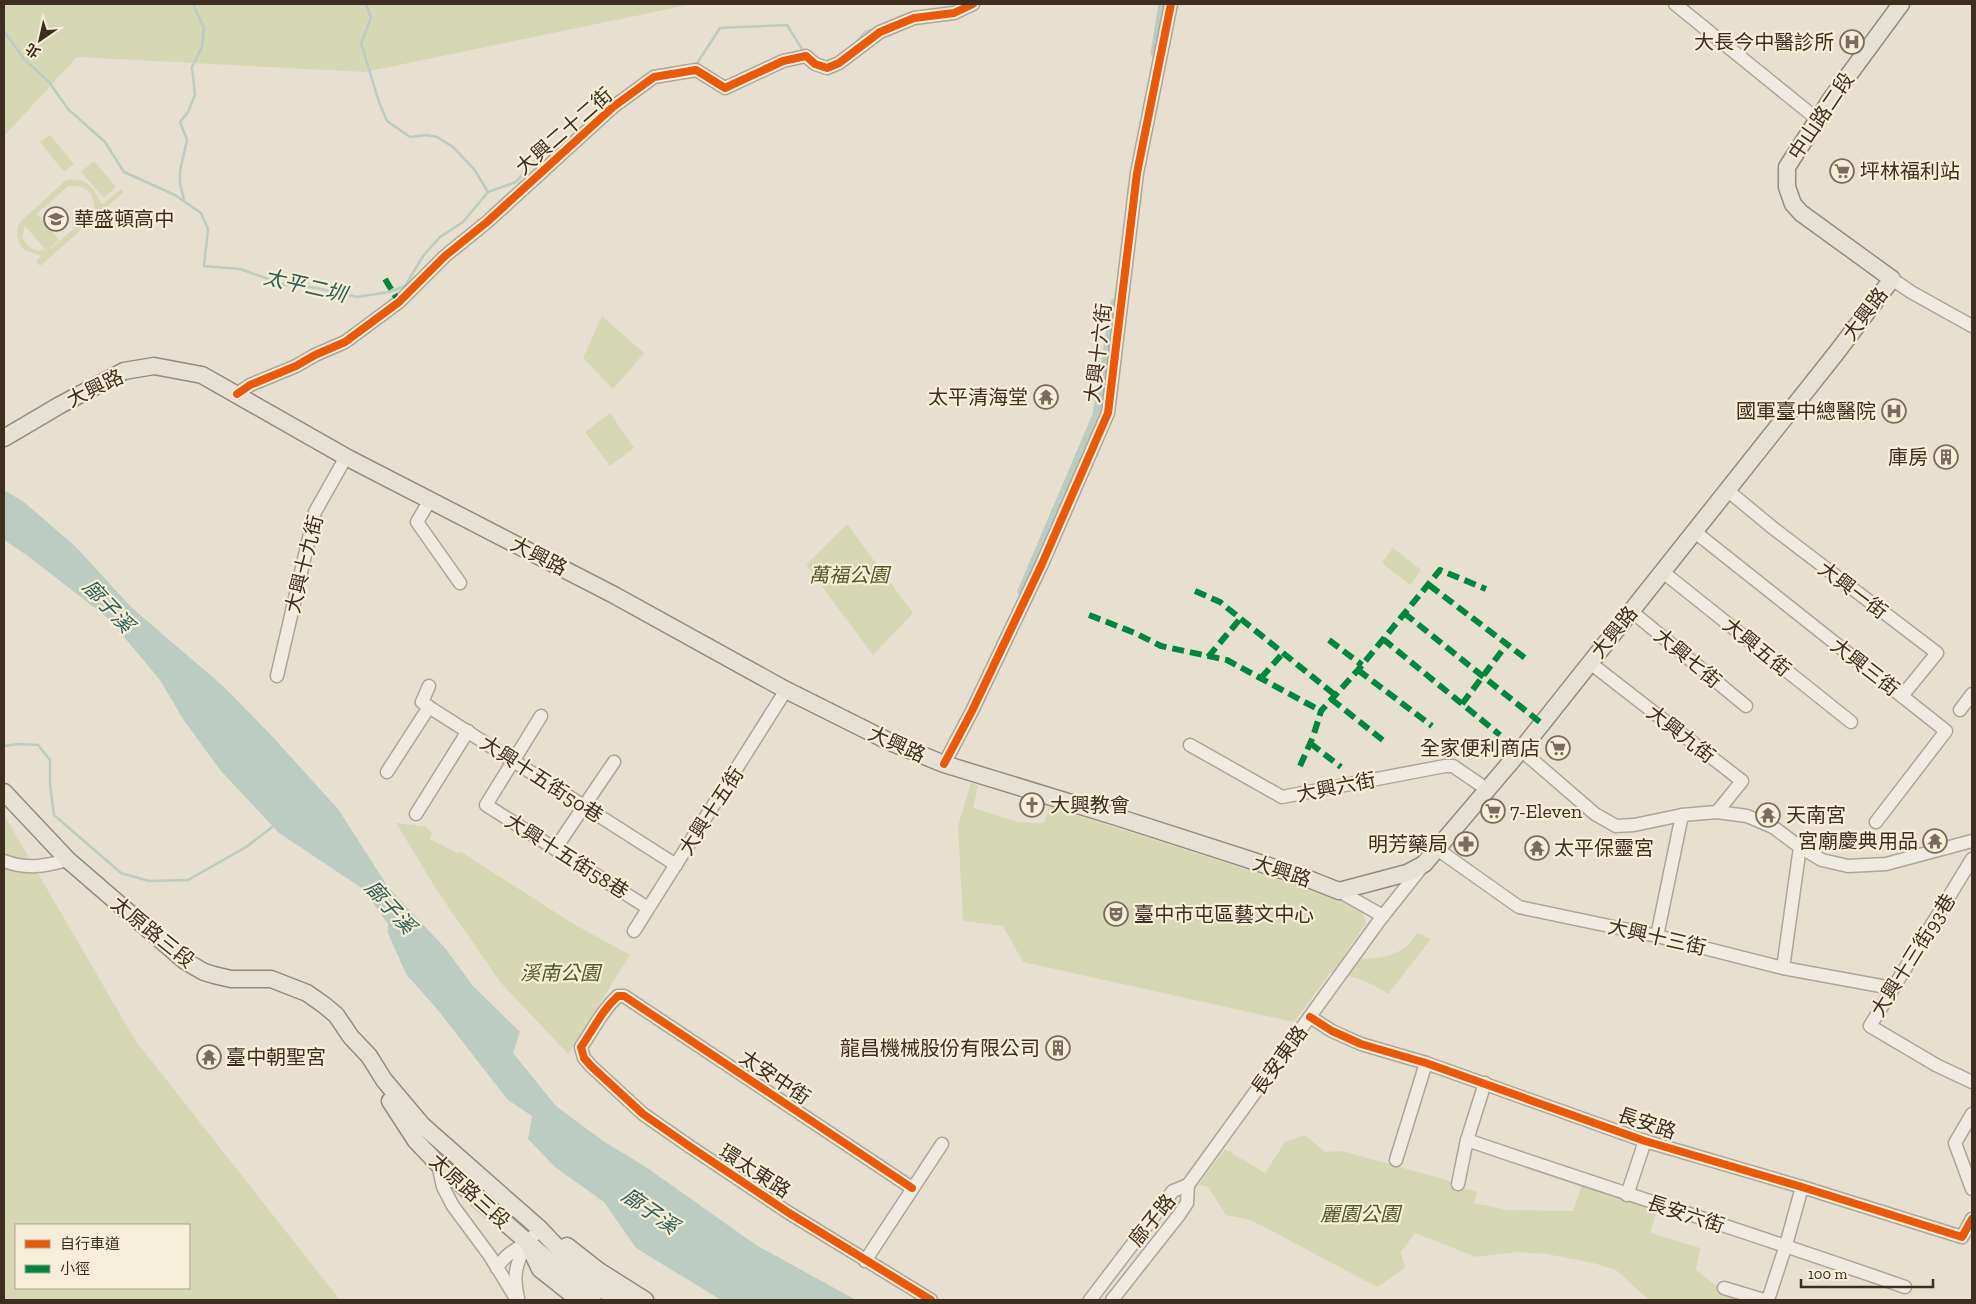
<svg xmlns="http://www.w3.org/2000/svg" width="1976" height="1304" viewBox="0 0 1976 1304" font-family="'Zilla Slab','Noto Sans TC',serif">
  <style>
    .green { fill: #d6d7b3; fill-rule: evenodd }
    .water { fill: #bcccc2 }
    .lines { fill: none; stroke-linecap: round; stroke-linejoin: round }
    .stream { stroke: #bcccc2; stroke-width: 2.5 }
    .canal { stroke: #bcccc2; stroke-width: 9 }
    .minor-casing { stroke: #ada599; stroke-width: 15 }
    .major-casing { stroke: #928b80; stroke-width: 19 }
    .minor { stroke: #efebe3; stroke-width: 12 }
    .major { stroke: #e6e1d4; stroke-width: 16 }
    .quiet { stroke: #00873e; stroke-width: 6; stroke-dasharray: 12 6; stroke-linecap: butt }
    .cycleway-casing { stroke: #f7eed8; stroke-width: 11 }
    .cycleway { stroke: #e8590c; stroke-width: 8 }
    .labels { text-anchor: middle; stroke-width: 4.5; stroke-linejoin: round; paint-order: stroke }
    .poi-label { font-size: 20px; fill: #3d2e20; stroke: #f7eed8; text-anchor: end }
    .street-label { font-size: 20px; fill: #3d2e20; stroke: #f7eed8 }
    .park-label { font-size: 20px; font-style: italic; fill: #4d5a26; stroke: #f7eed8 }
    .water-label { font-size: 21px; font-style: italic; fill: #2f5d5a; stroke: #f7eed8 }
  </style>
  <rect width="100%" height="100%" fill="#e7e0d1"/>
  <g class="green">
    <polygon points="4,4 693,4 365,72 77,57 4,136"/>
    <polygon points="50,135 74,164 64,172 40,142"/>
    <polygon points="94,161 116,187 104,198 81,172"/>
    <path d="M66,180c22,-2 27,6 36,25l19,-16 3,3 -84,74 -4,-4 5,-6 -17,-6c-7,-10 -9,-17 -4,-28zM68,186c17,-1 27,5 26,24l-42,38 -3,1 10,-9 -22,-26zM25,226l21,24c-11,2 -19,-2 -24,-13z"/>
    <polygon points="602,316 644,353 613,389 583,358"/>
    <polygon points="610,413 634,448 610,466 585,432"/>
    <polygon points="847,524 913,613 873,655 806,565"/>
    <polygon points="1393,548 1421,570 1410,585 1382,563"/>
    <path d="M971,783l7,3 -5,22 45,14 26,1 5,-17 311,100 6,17 -23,34c19,3 45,3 61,-9 5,-3 9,-10 13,-15l14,6 -43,55c-18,-13 -35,-18 -57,-22l-37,50 -271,-60 -20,-36 -40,-5 -5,-95z"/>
    <path d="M4,815l131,225 205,260h-336zM16,1225h173v63h-173z"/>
    <polygon points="396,823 424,826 432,832 430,839 457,853 461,852 572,923 630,955 568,1054 501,983 438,892"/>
    <polygon points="1305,1135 1325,1152 1342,1151 1447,1180 1457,1186 1477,1192 1474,1203 1508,1210 1573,1211 1582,1185 1657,1210 1650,1233 1700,1248 1696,1270 1714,1284 1753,1300 1649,1300 1616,1270 1593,1263 1547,1254 1517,1252 1476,1257 1415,1233 1401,1252 1405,1268 1377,1287 1251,1220 1226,1215 1208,1187 1198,1185 1225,1149 1265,1173 1285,1142"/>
  </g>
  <polygon class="water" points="4,490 24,502 76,547 132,608 223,686 270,734 338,809 388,887 445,948 473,986 520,1032 513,1053 556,1106 603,1141 646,1167 756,1245 856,1300 721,1300 636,1248 604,1202 555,1167 528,1139 532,1116 508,1100 437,1009 406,974 388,933 388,924 363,889 279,833 221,771 183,719 160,680 109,619 28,556 4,540"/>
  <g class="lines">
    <g class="stream">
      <polyline points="366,4 371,18 361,43 379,102 387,121 410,137 427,135 437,137 453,147 474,169 488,192"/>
      <polyline points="4,31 24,59 49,82 68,109 105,142 124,172 175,195 201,213 208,229 204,266 240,269 285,285 316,288 357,297 389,292 405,286 423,256 440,237 463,222 488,192 516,182 543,151 565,144"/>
      <polyline points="854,45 865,32 874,29"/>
      <polyline points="696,65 720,28 787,25 802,49 806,52"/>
      <polyline points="184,200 180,184 180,171 187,140 180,122 188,112 195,95 192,67 202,47 204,28 193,4"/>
      <polyline points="4,746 18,744 38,745 50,760 50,785 54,815 121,873 149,881 188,880 246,847 275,825"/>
    </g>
    <g class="canal">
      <polyline points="1155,53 1163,4"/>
      <polyline points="1022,591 1097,415 1115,303"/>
    </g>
    <g class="minor-casing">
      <g id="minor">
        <polyline points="1675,4 1817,119"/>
        <polyline points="1892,279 1911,292 1972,326"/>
        <polyline points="237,394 250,385 296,366 315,355 345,342 399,302 445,256 487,222 613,107 654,77 696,70 725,88 783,61 806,56 815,64 827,68 839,63 880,32 914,18 954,13 973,4"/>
        <polyline points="1727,490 1773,528 1937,653 1902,696"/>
        <polyline points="430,500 417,522 460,583"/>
        <polyline points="1695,532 1946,731 1876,822"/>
        <polyline points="1663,572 1851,722"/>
        <polyline points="1630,610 1746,706"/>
        <polyline points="1589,662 1742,781 1717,812"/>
        <polyline points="277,676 315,512 346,457"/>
        <polyline points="429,686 422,702 429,707 676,865"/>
        <polyline points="1960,710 1972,694"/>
        <polyline points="541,716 486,805 648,908"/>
        <polyline points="1190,745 1282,797 1445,766 1453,766 1488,790"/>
        <polyline points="1521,750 1595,814 1616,826 1634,825 1682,815 1717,812 1747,816 1773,827 1800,847 1822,860 1848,866 1886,864 1972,841"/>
        <polyline points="944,764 972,711 1042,564 1108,413 1137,173 1171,4"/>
        <polyline points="387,772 429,707"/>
        <polyline points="416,814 468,731"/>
        <polyline points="555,849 614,762"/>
        <polyline points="1437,849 1519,907 1657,936 1783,968 1892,988"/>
        <polyline points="1972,859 1870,1026 1936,1065 1972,1082"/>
        <path d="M4,861c24,9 40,5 64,-1"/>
        <polyline points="1339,891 1383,916"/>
        <polyline points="634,931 786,690"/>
        <polyline points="1657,936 1682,815"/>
        <polyline points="1783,968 1800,847"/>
        <polyline points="1310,1017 1332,1031 1361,1044 1426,1063 1645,1141 1802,1187 1962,1237 1972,1219"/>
        <polyline points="1972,1114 1955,1143 1972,1189"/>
        <path d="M1467,1140c146,50 293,96 438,147"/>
        <polyline points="1396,1160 1426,1063"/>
        <polyline points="438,1164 443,1187 453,1206 490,1256 517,1300"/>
        <polyline points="1458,1184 1467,1140 1485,1083"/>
        <polyline points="1188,1185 1379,921 1421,868"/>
        <path d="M912,1188l-288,-192h-6c-16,14 -25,34 -37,51l3,11 7,8 52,48 46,32 100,67 142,87"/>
        <polyline points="1627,1195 1645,1141"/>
        <polyline points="865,1261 942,1144"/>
        <path d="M497,1268c7,-13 19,-18 31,-27 4,-3 8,-8 12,-12"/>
        <polyline points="1724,1288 1764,1300"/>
        <path d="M518,1298c-6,-24 -1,-35 9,-57"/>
        <polyline points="1090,1300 1173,1191 1188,1185"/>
        <polyline points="1112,1300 1179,1215 1187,1203 1188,1185"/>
        <polyline points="1768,1300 1786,1245 1802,1187"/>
      </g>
    </g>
    <g class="major-casing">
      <g id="major">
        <polyline points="4,438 60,405 124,371 154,366 202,375 346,457 614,595 786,690 890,742 944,764 1117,817 1306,878 1339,891 1407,873 1424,864 1521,750 1837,352 1892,279 1801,213 1793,204 1787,187 1787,167 1831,99 1901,4"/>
        <polyline points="4,792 68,860 185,961 204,972 214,975 231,979 271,979 307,993 324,1005 336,1015 351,1037 369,1056 384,1080 422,1125 540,1229 591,1283 620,1300"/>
        <polyline points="390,1101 416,1141 438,1164 564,1274 593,1296"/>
        <polyline points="567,1246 599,1271 645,1300"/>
        <polyline points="530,1248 540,1269 579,1300"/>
      </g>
    </g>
    <use href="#minor" class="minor"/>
    <use href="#major" class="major"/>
    <g class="quiet">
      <polyline points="385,279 399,302"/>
      <polyline points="1429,585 1529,661"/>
      <polyline points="1195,591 1220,602 1335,695"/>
      <polyline points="1404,613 1541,723"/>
      <polyline points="1089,615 1135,633 1161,646 1227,660 1321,711"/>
      <polyline points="1383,639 1500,735"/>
      <polyline points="1329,640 1362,665"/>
      <polyline points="1208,657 1240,619"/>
      <polyline points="1358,670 1432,726"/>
      <polyline points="1261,678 1283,653"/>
      <polyline points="1331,699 1384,741"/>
      <polyline points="1462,704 1507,644"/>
      <polyline points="1310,743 1341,767"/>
      <polyline points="1300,766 1313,737 1321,711 1358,670 1440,570 1486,589"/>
    </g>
    <g class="cycleway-casing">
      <g id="cycleway">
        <polyline points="237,394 250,385 296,366 315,355 345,342 399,302 445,256 487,222 613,107 654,77 696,70 725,88 783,61 806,56 815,64 827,68 839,63 880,32 914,18 954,13 973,4"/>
        <polyline points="944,764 972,711 1042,564 1108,413 1137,173 1171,4"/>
        <polyline points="1310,1017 1332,1031 1361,1044 1426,1063 1645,1141 1802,1187 1962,1237 1972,1219"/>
        <path d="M912,1188l-288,-192h-6c-16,14 -25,34 -37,51l3,11 7,8 52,48 46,32 100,67 142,87"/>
      </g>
    </g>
    <use href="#cycleway" class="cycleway"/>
  </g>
  <defs>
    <g id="hospital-ring" transform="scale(1.25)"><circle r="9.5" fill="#f7eed8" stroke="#786c5e" stroke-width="1.5"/><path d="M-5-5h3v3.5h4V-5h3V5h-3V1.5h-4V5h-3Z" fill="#786c5e"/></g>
    <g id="supermarket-ring" transform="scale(1.25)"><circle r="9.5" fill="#f7eed8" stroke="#786c5e" stroke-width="1.5"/><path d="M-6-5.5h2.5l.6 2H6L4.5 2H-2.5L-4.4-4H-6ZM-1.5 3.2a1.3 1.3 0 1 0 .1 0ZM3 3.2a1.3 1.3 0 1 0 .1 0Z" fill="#786c5e"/></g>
    <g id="school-ring" transform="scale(1.25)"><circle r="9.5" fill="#f7eed8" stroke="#786c5e" stroke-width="1.5"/><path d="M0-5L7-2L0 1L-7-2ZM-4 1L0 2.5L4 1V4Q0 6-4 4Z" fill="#786c5e"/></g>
    <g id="temple-ring" transform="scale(1.25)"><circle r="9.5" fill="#f7eed8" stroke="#786c5e" stroke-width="1.5"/><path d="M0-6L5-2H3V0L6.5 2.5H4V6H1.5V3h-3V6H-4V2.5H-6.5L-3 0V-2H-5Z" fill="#786c5e"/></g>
    <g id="building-ring" transform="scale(1.25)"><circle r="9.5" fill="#f7eed8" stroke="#786c5e" stroke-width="1.5"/><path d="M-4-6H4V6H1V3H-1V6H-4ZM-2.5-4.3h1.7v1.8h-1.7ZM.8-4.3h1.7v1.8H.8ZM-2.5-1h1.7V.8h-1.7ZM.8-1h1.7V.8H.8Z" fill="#786c5e"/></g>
    <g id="church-ring" transform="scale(1.25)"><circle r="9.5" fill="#f7eed8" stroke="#786c5e" stroke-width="1.5"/><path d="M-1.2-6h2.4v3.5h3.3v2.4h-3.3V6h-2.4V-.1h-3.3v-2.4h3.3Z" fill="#786c5e"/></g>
    <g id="pharmacy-ring" transform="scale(1.25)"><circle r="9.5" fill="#f7eed8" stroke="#786c5e" stroke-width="1.5"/><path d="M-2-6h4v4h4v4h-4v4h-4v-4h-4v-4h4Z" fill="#786c5e"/></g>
    <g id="theatre-ring" transform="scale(1.25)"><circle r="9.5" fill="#f7eed8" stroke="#786c5e" stroke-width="1.5"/><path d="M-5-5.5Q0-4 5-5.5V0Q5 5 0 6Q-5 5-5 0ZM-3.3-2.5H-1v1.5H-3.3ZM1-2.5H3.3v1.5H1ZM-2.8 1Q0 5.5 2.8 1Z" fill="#786c5e"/></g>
  </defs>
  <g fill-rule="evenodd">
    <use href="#hospital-ring" x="1852" y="42"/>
    <use href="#supermarket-ring" x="1842" y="171"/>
    <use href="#school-ring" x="56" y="219"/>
    <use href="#temple-ring" x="1046" y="397"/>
    <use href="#hospital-ring" x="1894" y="411"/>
    <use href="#building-ring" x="1946" y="457"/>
    <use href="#supermarket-ring" x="1558" y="748"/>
    <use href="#church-ring" x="1032" y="805"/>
    <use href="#supermarket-ring" x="1493" y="811"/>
    <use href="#temple-ring" x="1768" y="815"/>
    <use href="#temple-ring" x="1935" y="841"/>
    <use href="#pharmacy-ring" x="1466" y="844"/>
    <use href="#temple-ring" x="1537" y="848"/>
    <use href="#theatre-ring" x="1116" y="914"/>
    <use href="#building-ring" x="1058" y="1048"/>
    <use href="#temple-ring" x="209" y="1057"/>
  </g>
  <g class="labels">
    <g class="poi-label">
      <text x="1834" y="49">大長今中醫診所</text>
      <text x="1860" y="178" text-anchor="start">坪林福利站</text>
      <text x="74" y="226" text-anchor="start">華盛頓高中</text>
      <text x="1028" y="404">太平清海堂</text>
      <text x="1876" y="418">國軍臺中總醫院</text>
      <text x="1928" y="464">庫房</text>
      <text x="1540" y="755">全家便利商店</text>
      <text x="1050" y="812" text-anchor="start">大興教會</text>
      <text x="1510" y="818" text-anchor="start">7-Eleven</text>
      <text x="1786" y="822" text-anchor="start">天南宮</text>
      <text x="1918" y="848">宮廟慶典用品</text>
      <text x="1448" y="851">明芳藥局</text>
      <text x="1554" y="855" text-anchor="start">太平保靈宮</text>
      <text x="1134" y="921" text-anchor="start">臺中市屯區藝文中心</text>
      <text x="1040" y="1055">龍昌機械股份有限公司</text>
      <text x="226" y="1064" text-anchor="start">臺中朝聖宮</text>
    </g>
    <g class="street-label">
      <text transform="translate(1821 116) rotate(-56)" y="7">中山路二段</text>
      <text transform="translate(564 131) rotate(-41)" y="7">大興二十二街</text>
      <text transform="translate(1865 314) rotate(-53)" y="7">大興路</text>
      <text transform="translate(1098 353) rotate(-83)" y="7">大興十六街</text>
      <text transform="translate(95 388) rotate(-26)" y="7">大興路</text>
      <text transform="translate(539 556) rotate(27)" y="7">大興路</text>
      <text transform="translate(304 564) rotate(-76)" y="7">大興十九街</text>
      <text transform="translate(1853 590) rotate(37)" y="7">大興一街</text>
      <text transform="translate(1614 632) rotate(-51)" y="7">大興路</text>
      <text transform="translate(1757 647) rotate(39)" y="7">大興五街</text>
      <text transform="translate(1688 658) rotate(40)" y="7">大興七街</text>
      <text transform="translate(1865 667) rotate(38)" y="7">大興三街</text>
      <text transform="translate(1681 734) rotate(38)" y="7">大興九街</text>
      <text transform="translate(897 744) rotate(24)" y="7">大興路</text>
      <text transform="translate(542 779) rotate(33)" y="7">大興十五街50巷</text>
      <text transform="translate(1336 787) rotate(-11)" y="7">大興六街</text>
      <text transform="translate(711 811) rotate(-57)" y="7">大興十五街</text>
      <text transform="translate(567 856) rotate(32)" y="7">大興十五街58巷</text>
      <text transform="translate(1282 871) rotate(18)" y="7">大興路</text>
      <text transform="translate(153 932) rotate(39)" y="7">太原路三段</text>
      <text transform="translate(1657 937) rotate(13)" y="7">大興十三街</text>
      <text transform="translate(1913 955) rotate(-58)" y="7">大興十三街93巷</text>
      <text transform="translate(1279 1060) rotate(-54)" y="7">長安東路</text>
      <text transform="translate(775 1077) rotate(34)" y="7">太安中街</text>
      <text transform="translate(1647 1123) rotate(18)" y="7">長安路</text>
      <text transform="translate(755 1171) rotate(33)" y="7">環太東路</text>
      <text transform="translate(470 1191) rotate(42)" y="7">太原路三段</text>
      <text transform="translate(1686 1214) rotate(18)" y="7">長安六街</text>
      <text transform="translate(1152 1220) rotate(-51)" y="7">廍子路</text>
    </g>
    <g class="park-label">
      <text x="849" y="582">萬福公園</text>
      <text x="560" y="980">溪南公園</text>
      <text x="1360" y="1221">麗園公園</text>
    </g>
    <g class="water-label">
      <text transform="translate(305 286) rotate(13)" y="7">太平二圳</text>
      <text transform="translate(108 606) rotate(47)" y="7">廍子溪</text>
      <text transform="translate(390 907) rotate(48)" y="7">廍子溪</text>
      <text transform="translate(650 1211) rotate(35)" y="7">廍子溪</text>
    </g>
  </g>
  <rect width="1976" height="1304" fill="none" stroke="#3d2e20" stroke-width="10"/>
  <rect x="15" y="1224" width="175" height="65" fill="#f7eed8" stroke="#ada18e"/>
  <rect x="25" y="1240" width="25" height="8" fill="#e8590c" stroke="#ada18e"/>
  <text x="60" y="1249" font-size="15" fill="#3d2e20">自行車道</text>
  <rect x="25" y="1265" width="25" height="8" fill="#00873e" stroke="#ada18e"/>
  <text x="60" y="1274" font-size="15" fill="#3d2e20">小徑</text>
  <g transform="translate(40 40) rotate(214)" stroke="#f7eed8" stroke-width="4" paint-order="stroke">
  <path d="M0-4L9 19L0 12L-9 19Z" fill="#3d2e20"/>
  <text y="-8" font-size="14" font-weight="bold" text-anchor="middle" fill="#3d2e20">北</text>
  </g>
  <path d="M1801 1279v8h132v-8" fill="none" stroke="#3d2e20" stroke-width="2.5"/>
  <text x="1808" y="1279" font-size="15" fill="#3d2e20" stroke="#f7eed8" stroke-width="4" paint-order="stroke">100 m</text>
</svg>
